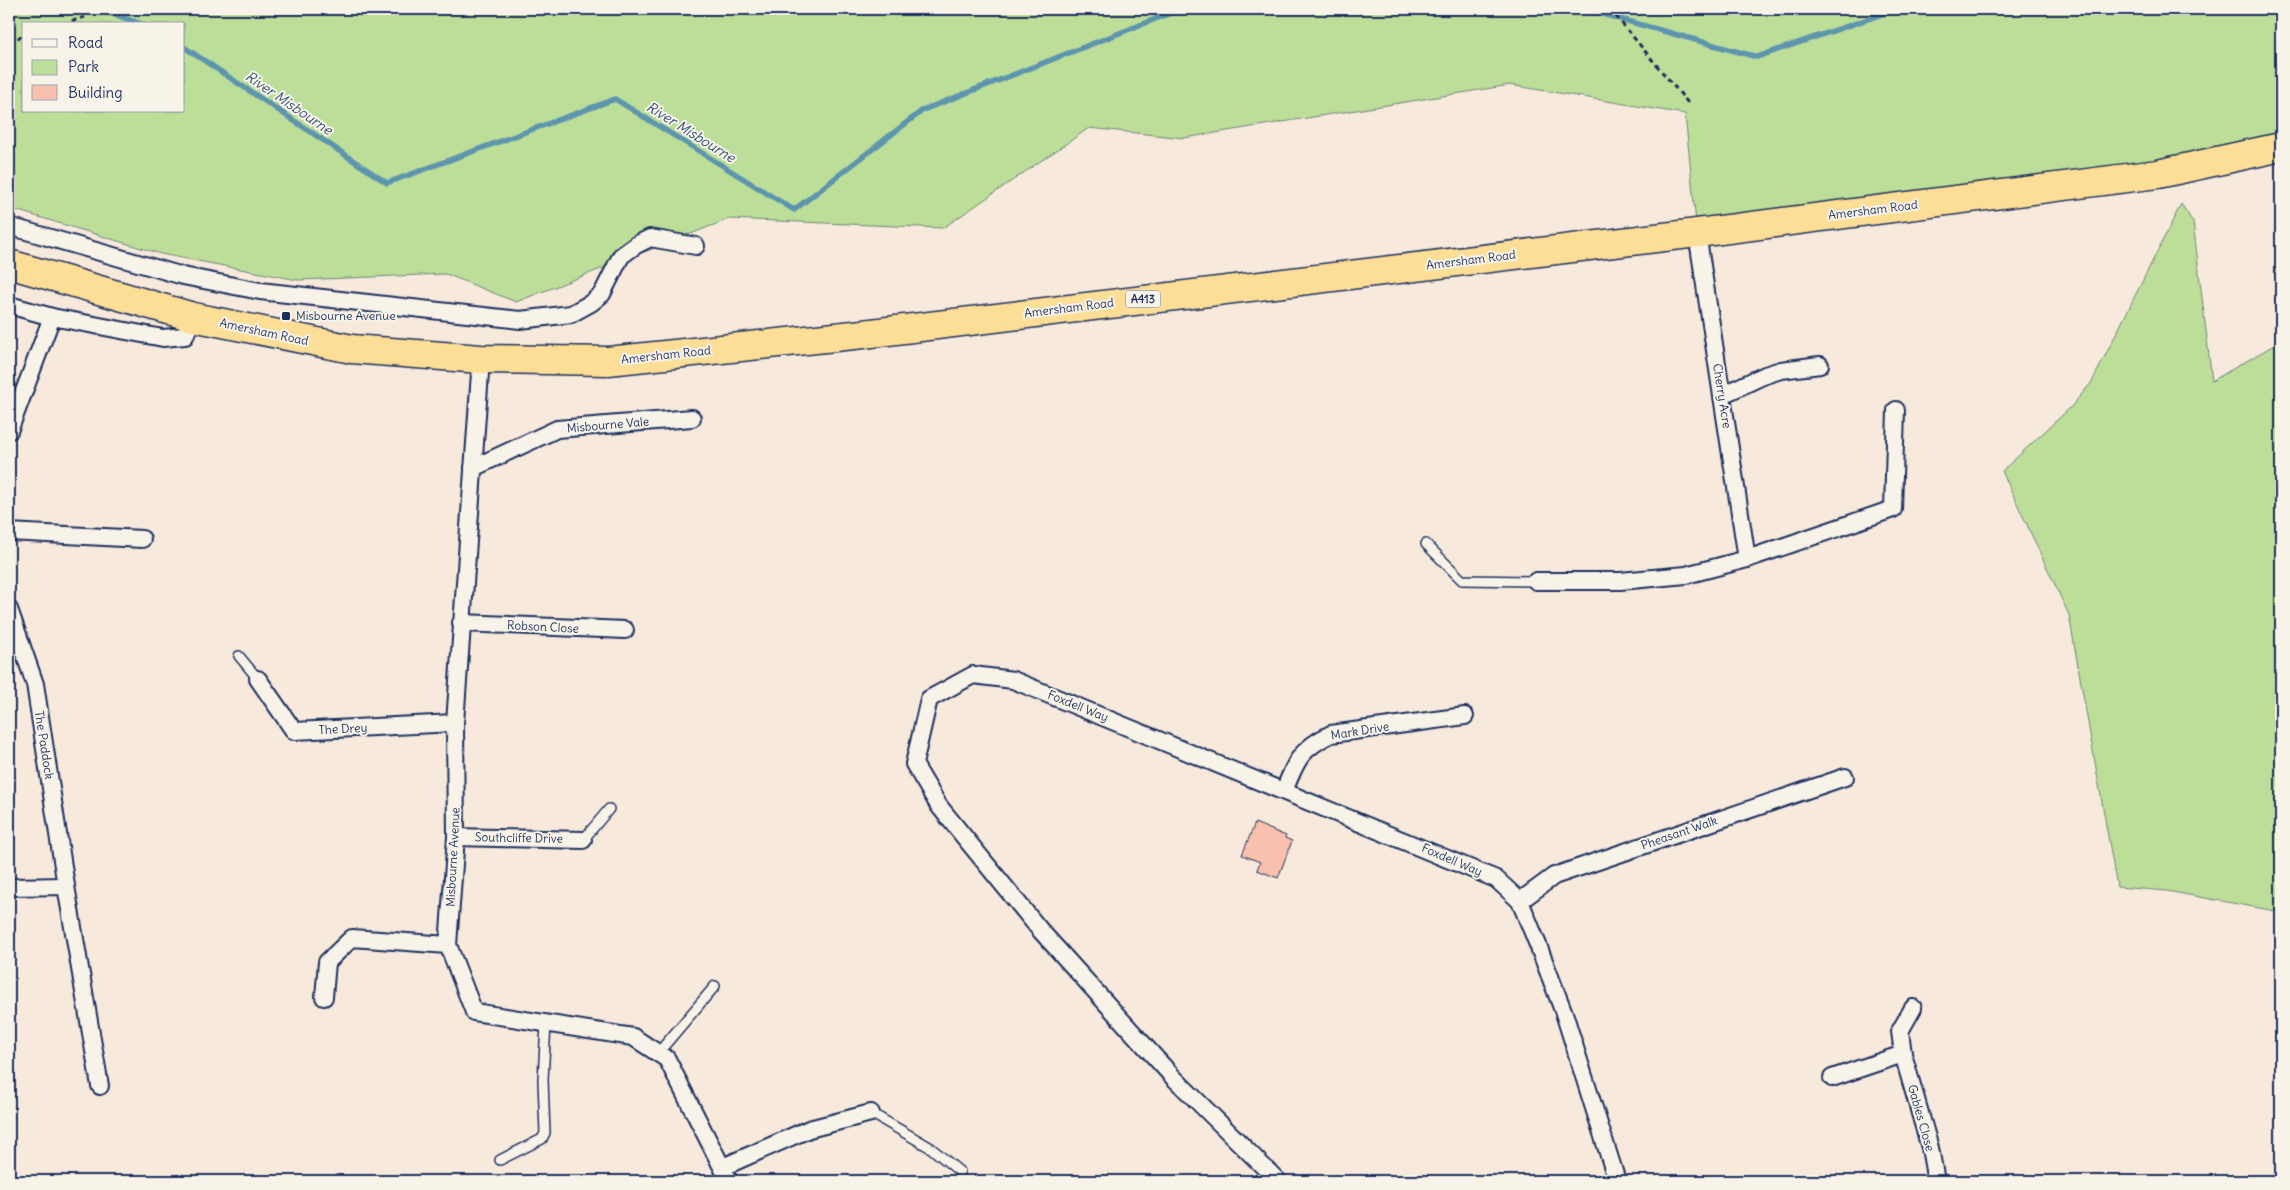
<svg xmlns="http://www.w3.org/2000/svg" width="2290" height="1190" viewBox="0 0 2290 1190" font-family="Delius,sans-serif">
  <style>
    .green { fill: #bdde98; stroke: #6c867b; fill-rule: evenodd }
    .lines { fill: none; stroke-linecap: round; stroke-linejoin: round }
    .stream { stroke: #5d95ae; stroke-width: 5.5 }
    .building { fill: #f8c0ad; stroke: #1b2f5e }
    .service-casing { stroke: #1b2f5e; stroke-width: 12 }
    .minor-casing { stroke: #1b2f5e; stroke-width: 20 }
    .trunk-casing { stroke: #1b2f5e; stroke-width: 31 }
    .path { stroke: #1b2f5e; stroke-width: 3; stroke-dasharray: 5 4; stroke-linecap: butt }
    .service { stroke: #f7f3e8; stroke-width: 9 }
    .minor { stroke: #f7f3e8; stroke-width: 16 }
    .trunk { stroke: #fcde96; stroke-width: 28 }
    .poi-dot { fill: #1b2f5e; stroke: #f7f3e8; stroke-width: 2 }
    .labels { text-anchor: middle; stroke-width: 4; stroke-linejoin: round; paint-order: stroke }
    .shield { fill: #f7f3e8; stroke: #5d6a87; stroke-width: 1 }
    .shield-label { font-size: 11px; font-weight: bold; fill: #1b2f5e }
    .street-label { font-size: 12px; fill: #1b2f5e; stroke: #f7f3e8 }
    .poi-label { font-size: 12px; fill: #1b2f5e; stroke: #f7f3e8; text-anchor: start }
    .water-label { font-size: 14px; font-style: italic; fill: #315179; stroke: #f7f3e8 }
  </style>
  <rect width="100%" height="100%" fill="#f7e9dc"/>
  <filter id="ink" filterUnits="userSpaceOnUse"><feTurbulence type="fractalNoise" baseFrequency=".02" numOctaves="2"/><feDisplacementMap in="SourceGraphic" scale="10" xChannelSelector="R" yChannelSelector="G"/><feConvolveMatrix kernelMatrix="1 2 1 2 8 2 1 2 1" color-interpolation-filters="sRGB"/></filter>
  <g filter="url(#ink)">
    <g class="green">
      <path d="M9,9h2272v142l-584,82 -12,-119 -175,-29 -326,53 -95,-10 -146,100 -214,-9 -213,83 -70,-28 -148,6 -137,-26 -152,-46zM24,24h160v87h-160z"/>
      <polygon points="2181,204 2193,222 2212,381 2281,341 2281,912 2167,891 2117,887 2069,615 2002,471 2070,408 2092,382"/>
    </g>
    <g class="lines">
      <g class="stream">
        <polyline points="98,9 142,24"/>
        <polyline points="1584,9 1757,57 1897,9"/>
        <polyline points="184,47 387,183 615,99 794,210 923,110 1181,9"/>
      </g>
    </g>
    <polygon class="building" points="1255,823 1286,836 1285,838 1292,841 1278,878 1257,870 1260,862 1242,855"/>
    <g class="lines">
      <g class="service-casing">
        <g id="service">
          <polyline points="1426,544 1462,580 1536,581"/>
          <polyline points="239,656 258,679"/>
          <polyline points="583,840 609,809"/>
          <polyline points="658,1053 715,986"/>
          <polyline points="871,1113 931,1148 960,1172"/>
          <polyline points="500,1160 542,1139 545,1133 543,1080 546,1023"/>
        </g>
      </g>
      <g class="minor-casing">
        <g id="minor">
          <polyline points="9,226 183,276 260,291 520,320 571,314 591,303 602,294 621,256 636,245 650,238 696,246"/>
          <polyline points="1697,233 1747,559"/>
          <polyline points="9,305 52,317 163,338 185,336 193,317"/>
          <polyline points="481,359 455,723 456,837 448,945 474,1012 633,1037 667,1059 729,1181"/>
          <polyline points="1722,395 1765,375 1781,370 1820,365"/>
          <polyline points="9,431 52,317"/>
          <polyline points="473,468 557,429 692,418"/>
          <polyline points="9,532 142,539"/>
          <polyline points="1536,581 1620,581 1686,575 1747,559 1893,509 1896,410"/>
          <polyline points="9,609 35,684 66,886 100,1086"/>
          <polyline points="461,623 625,630"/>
          <polyline points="258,679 294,731 455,723"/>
          <path d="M1284,791c12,-30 16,-42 47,-57l134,-18"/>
          <polyline points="456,837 583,840"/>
          <polyline points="9,887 66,886"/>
          <polyline points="1520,901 1554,876 1845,777"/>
          <polyline points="324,997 327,962 352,938 448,945"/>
          <polyline points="1913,1008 1900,1031 1903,1054 1930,1148 1936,1181"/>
          <polyline points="1832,1078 1903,1054"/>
          <polyline points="723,1167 809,1129 871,1113"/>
          <polyline points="1278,1181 1172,1076 1040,930 939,806 914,764 929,699 973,675 1013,680 1496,879 1520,901 1538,945 1564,1013 1617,1181"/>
        </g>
      </g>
      <g class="trunk-casing">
        <polyline id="trunk" points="9,264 193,317 352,349 481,359 608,361 863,334 1697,233 2158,174 2281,147"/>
      </g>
      <g class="path">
        <polyline points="1610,9 1688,103"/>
        <polyline points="63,24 85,17 87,9"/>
        <polyline points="9,41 24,36"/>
      </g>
      <use href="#service" class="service"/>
      <use href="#minor" class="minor"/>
      <use href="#trunk" class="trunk"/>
    </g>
  </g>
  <rect class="poi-dot" x="281" y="311" width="10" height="10" rx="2.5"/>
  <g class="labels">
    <rect class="shield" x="1125.5" y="290.5" width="35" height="17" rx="4"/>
    <g class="shield-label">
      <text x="1143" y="303">A413</text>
    </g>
    <g class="street-label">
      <text transform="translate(1873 210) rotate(-7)" y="4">Amersham Road</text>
      <text transform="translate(1471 260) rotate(-7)" y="4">Amersham Road</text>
      <text transform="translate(1069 308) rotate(-7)" y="4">Amersham Road</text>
      <text transform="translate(264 332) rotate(12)" y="4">Amersham Road</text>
      <text transform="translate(666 355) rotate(-6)" y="4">Amersham Road</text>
      <text transform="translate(1722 396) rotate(81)" y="4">Cherry Acre</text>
      <text transform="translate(608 425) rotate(-5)" y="4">Misbourne Vale</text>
      <text transform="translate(543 627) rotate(3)" y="4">Robson Close</text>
      <text transform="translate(1078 706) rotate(22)" y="4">Foxdell Way</text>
      <text transform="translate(343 729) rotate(-3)" y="4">The Drey</text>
      <text transform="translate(1360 731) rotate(-9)" y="4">Mark Drive</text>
      <text transform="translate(44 745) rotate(81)" y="4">The Paddock</text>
      <text transform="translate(1679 833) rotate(-19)" y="4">Pheasant Walk</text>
      <text transform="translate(519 838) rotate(1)" y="4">Southcliffe Drive</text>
      <text transform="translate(453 857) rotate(-87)" y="4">Misbourne Avenue</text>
      <text transform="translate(1452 860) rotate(23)" y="4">Foxdell Way</text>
      <text transform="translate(1921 1118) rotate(74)" y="4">Gables Close</text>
    </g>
    <g class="poi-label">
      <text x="296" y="320">Misbourne Avenue</text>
    </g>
    <g class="water-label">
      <text transform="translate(289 103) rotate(34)" y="5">River Misbourne</text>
      <text transform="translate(691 132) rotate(32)" y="5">River Misbourne</text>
    </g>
  </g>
  <rect width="2290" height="1190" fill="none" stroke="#f7f3e8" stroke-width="30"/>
  <rect x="15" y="15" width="2260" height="1160" fill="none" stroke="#1b2f5e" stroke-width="2" filter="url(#ink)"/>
  <rect x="22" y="22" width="162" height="90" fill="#f7f3e8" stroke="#9fa5b1"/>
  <rect x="32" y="39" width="25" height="8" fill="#f7f3e8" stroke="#9fa5b1"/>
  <text x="68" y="48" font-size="15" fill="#1b2f5e">Road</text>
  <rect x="32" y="60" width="25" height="15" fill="#bdde98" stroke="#9fa5b1"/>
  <text x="68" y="72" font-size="15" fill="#1b2f5e">Park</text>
  <rect x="32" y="85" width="25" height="15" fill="#f8c0ad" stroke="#9fa5b1"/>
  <text x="68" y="98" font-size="15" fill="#1b2f5e">Building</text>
</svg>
